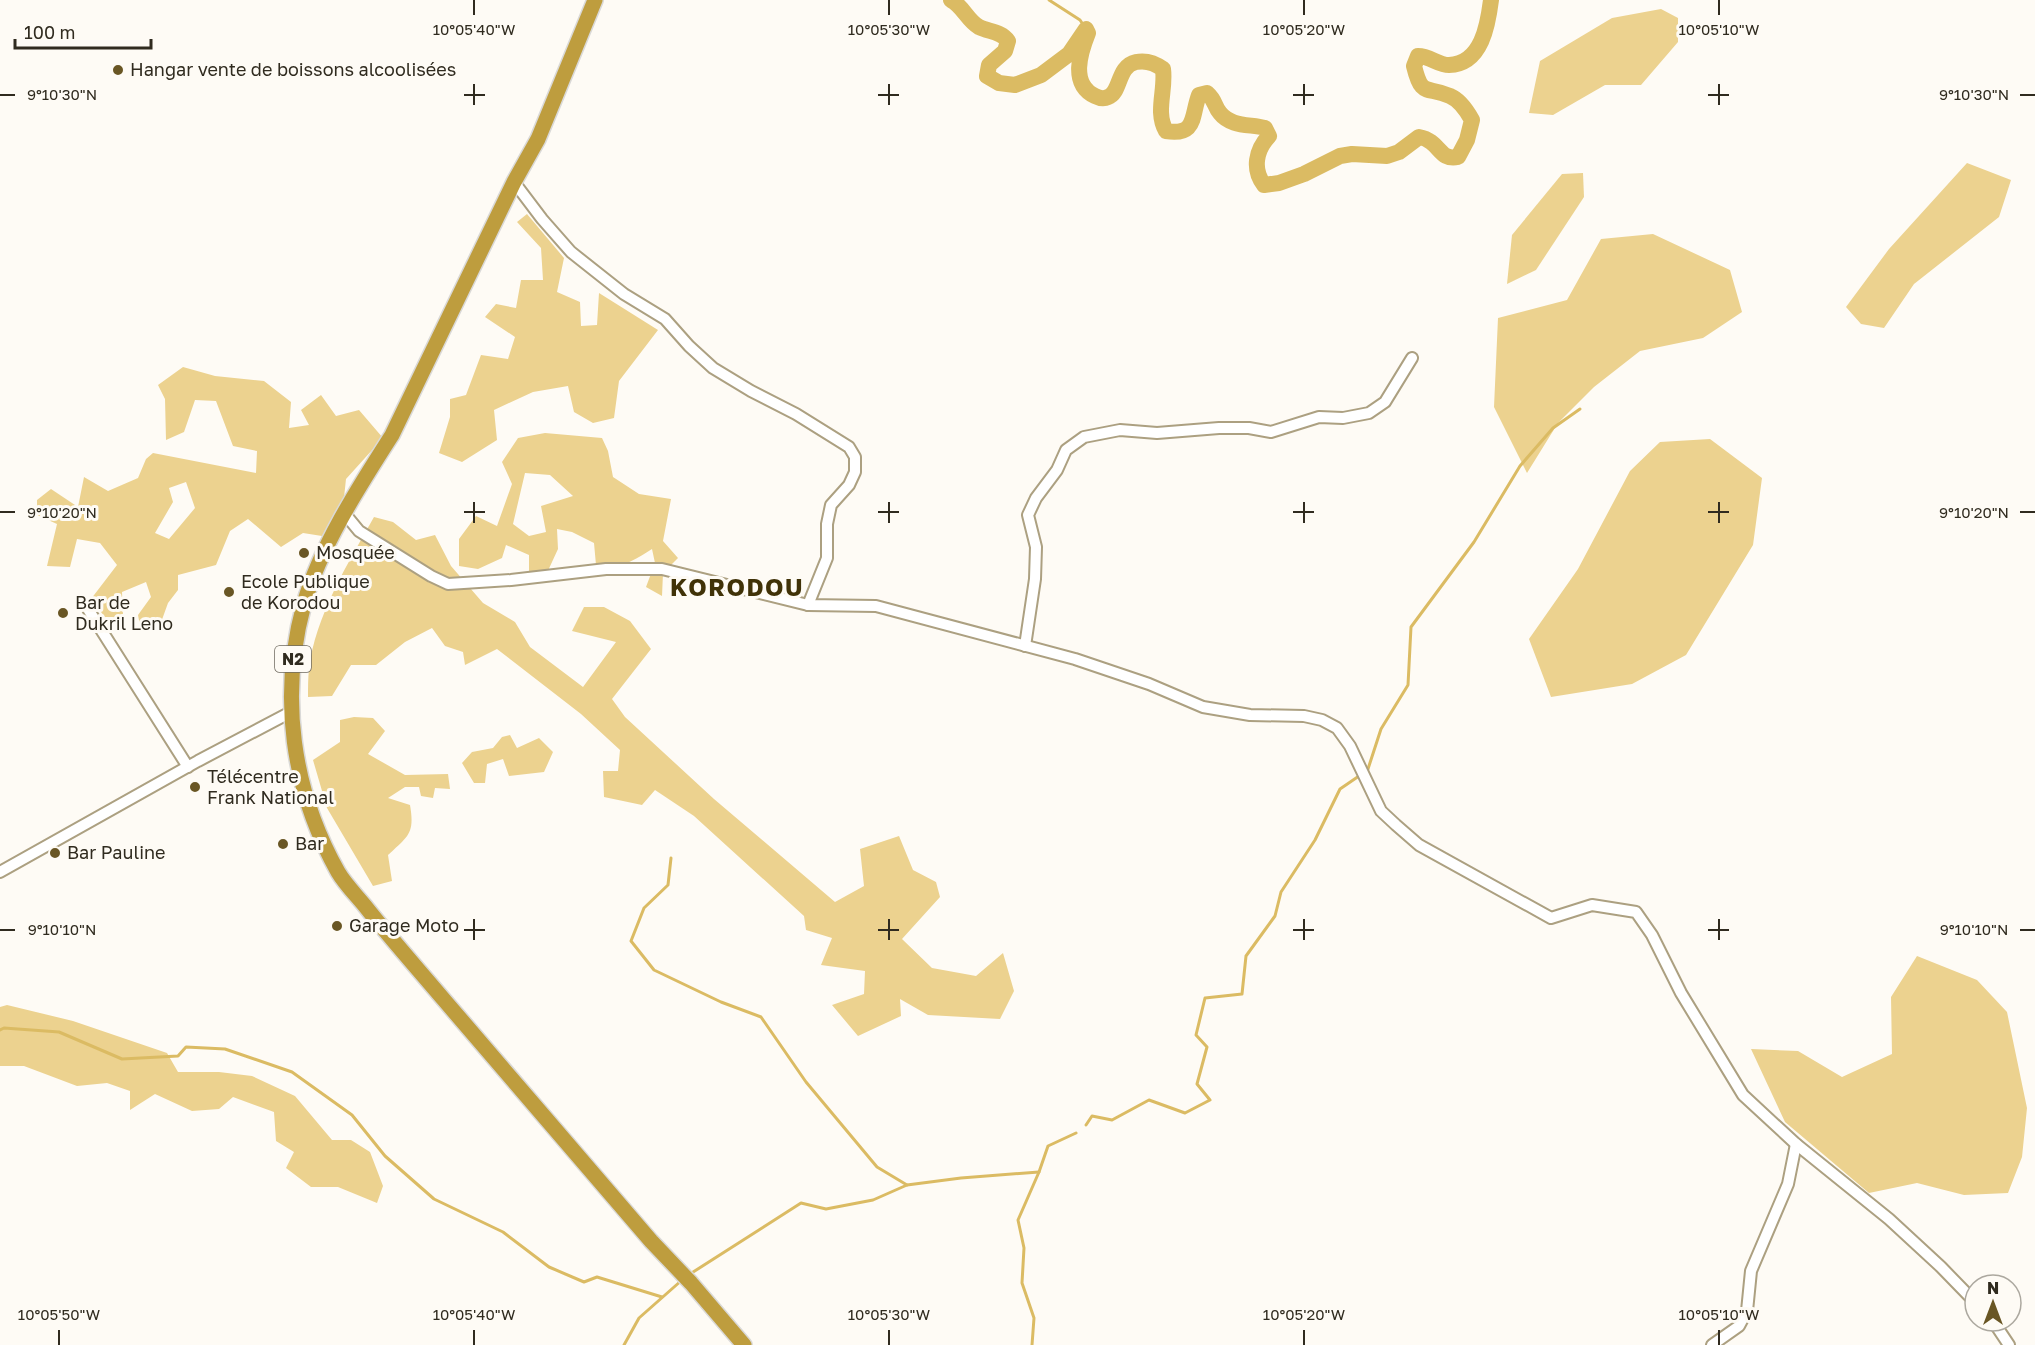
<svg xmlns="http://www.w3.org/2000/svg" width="2035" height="1345" viewBox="0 0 2035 1345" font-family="'Golos Text',sans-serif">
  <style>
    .green { fill: #ecd28f; fill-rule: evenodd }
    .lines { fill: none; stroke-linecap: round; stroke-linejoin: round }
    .stream { stroke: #dbbb63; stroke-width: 3 }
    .river { stroke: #dbbb63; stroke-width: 16 }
    .minor-casing { stroke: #aca081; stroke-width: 14 }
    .highway-casing { stroke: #dad9d7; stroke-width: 18 }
    .minor { stroke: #fff; stroke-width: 10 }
    .highway { stroke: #be9d3e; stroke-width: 15 }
    .ticks { fill: none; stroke: #302b1f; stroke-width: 2 }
    .poi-dot { fill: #695624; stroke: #fefbf5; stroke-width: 2 }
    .labels { text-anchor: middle; stroke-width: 6; stroke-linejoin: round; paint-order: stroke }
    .shield { fill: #fefbf5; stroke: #6e695f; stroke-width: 1.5 }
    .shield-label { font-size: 16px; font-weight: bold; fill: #302b1f }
    .poi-label { font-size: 18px; fill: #302b1f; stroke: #fefbf5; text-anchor: start }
    .district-label { font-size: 24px; font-weight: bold; letter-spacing: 1.5px; fill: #403208; stroke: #fefbf5 }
    .ticks-label { font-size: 15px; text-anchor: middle; fill: #302b1f; stroke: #fefbf5; stroke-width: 6; stroke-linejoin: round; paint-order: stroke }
  </style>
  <rect width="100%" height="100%" fill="#fefbf5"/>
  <g class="green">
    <polygon points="1661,9 1678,18 1678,42 1641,85 1605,85 1553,115 1529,113 1540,61 1612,18"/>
    <polygon points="1967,163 2011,180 1999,217 1914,284 1884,328 1861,324 1846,307 1889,249"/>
    <polygon points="1583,173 1584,197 1536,270 1507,284 1512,235 1562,174"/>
    <polygon points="527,214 564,258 557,292 580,302 581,326 597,325 599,293 658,330 619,381 614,418 593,423 574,412 568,386 533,392 494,410 497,440 462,462 439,453 450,417 450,399 466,395 481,355 508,359 515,337 485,317 496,304 516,308 521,280 543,280 541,248 517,222"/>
    <polygon points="1653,234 1730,270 1742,312 1703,338 1640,351 1594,387 1558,423 1527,473 1494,407 1498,318 1567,300 1601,239"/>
    <path d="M183,367l32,9 49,5 27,21 -2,26 20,-3 -8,-15 20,-15 15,21 23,-6 24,28 -37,41 -3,28 -21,29 -19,-3 -22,14 -33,-28 -18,12 -14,34 -38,10v15l-10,13 -9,25 -18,3 -3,-16 13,-18 -5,-15 -24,10 1,23 -12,10 -20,-26 26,-34 -17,-22 -23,-4 -7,28 -23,-1 10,-42 -20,-9v-15l14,-11 27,18 6,-30 24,14 30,-13 8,-19 7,-6 103,20 1,-22 -24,-5 -17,-45 -21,-1 -11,32 -18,8 -1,-41 -7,-14zM186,482l9,26 -26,31 -14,-6 18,-31 -4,-14z"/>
    <path d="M545,433l57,5 6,13 5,26 26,17 32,5 -8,42 15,17 -15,15 -1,23 -16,-9 9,-24 -3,-14c-17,11 -36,23 -56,16l-2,-22 -22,-11 -15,-3 1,20 -12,26 -17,-3v-17l-23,-10 -4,13 -24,11 -19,-3v-27l17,-23 21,10 15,-42 -10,-22 16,-24zM525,473l25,2 23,21 -32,10 5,26 -17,4 -16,-12z"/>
    <polygon points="1710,439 1762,478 1753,545 1686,655 1632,684 1551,697 1529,639 1578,569 1630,471 1660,442"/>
    <path d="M374,517l19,5 23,18 19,-5 16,31 32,37 32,19 15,25 53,40 33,-45 -44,-11 12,-24h20l26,14 21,28 -39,50 13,18 89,82 121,103 29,-16 -4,-37 39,-13 14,34 23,12 4,15 -38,42 30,29 44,8 27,-23 11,38 -14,28 -72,-4 -28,-16 1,17 -43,20 -26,-31 32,-11 1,-23 -44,-6 11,-27 -26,-8 -2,-14 -110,-100 -39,-26 -13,15 -38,-8 -1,-26h15l2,-21 -39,-36 -84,-65 -32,16 -2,-13 -18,-6 -13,-18 -27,14 -29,23h-25l-19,31 -24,1c0,-9 0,-19 1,-28 6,-52 39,-106 65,-152z"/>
    <path d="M354,717l19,1 12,13 -17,23 37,21 43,-1 2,15 -15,-1 -2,10 -12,-2 -2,-9h-14l-17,11 22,7c5,29 -2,31 -22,50l4,26 -19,5 -46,-78 -14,-48 27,-18v-22z"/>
    <polygon points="510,735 517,748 539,738 553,752 544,772 509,776 503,759 487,764 485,783 474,783 462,763 472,752 493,748 502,737"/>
    <polygon points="1917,956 1977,980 2007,1012 2027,1108 2022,1157 2008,1193 1964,1195 1917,1183 1869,1193 1785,1122 1751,1049 1798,1051 1842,1077 1892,1054 1891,997"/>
    <polygon points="7,1005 73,1021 167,1053 178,1072 219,1072 252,1076 295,1096 332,1140 351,1140 370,1152 383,1186 377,1203 338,1187 311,1187 286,1168 294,1152 276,1141 274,1112 233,1097 219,1109 192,1111 155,1094 130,1110 130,1091 107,1083 77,1086 24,1066 0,1066 0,1007"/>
  </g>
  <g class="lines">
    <g class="stream">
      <polyline points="1049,0 1080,20 1086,29"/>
      <polyline points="1367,772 1381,729 1408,685 1411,627 1474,542 1520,466 1553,428 1580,409"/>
      <polyline points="671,858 668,885 644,908 631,941 654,970 721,1002 761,1017 806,1082 877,1167 907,1185"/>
      <polyline points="0,1030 4,1028 59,1032 122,1059 178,1056 186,1047 225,1049 292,1072 352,1115 385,1156 434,1199 503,1232 549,1267 584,1282 597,1277 662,1297"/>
      <polyline points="1086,1125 1092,1116 1112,1120 1149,1100 1185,1113 1210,1100 1197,1084 1207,1047 1196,1035 1205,998 1242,994 1246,956 1275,916 1281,892 1315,840 1340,789 1359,776"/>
      <polyline points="690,1274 801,1203 826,1209 873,1200 907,1185 961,1178 1039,1172"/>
      <polyline points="624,1345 639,1318 682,1280"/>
      <polyline points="1032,1345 1034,1318 1022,1283 1024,1248 1018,1220 1039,1172 1048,1146 1076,1133"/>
    </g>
    <path class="river" d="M951,0c12,6 16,20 28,27 10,5 22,4 29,14l-3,10 -16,14 -2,11 12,7 16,2 26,-10 28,-21 17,-25 2,4c-8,20 -18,51 7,63 4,2 9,3 13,1 13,-4 9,-31 28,-35 10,-2 19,1 27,7 3,21 -8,43 3,62 31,5 25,-15 33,-36l8,-2c9,8 7,13 13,20 11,14 30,11 45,15l4,8c-13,14 -17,33 -5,49l15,-2 25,-9 36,-18 12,-2 35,2 12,-4 20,-15c22,4 19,24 39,20l9,-17 5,-20c-5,-9 -12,-20 -22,-24 -23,-11 -28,3 -36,-30l4,-10c12,0 20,9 31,9 33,-1 39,-41 42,-65"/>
    <g class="minor-casing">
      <g id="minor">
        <polyline points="514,182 542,219 571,252 624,294 665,319 689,346 713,368 751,391 796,414 849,447 855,457 855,472 849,485 831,505 827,524 827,558 808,605"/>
        <polyline points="345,514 359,531 431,576 448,584 511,580 606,569 662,569 808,605 876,606 1075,659 1149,684 1203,707 1250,715 1304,716 1322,720 1337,728 1350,746 1381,811 1396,825 1419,845 1551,918 1592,905 1636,912 1652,935 1681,993 1743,1095 1796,1144 1889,1219 1941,1267 1975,1302"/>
        <polyline points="88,609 188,767"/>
        <polyline points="1025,646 1035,579 1036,547 1028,515 1036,498 1057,470 1066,450 1084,437 1120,430 1157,433 1219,428 1249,428 1271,432 1319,417 1343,418 1369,413 1385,402 1412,358"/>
        <polyline points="0,872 198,761 291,712"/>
        <polyline points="1993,1321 2009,1345"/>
        <polyline points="1712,1345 1739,1326 1747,1311 1751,1271 1788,1184 1796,1144"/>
      </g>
    </g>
    <g class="highway-casing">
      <path id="highway" d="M595,0l-57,139 -24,43 -122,253c-32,50 -72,112 -88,169 -25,92 -12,186 34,268 7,12 18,23 27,34 26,33 53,63 80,95 69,80 137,160 206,240l40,42 53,62"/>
    </g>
    <use href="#minor" class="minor"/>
    <use href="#highway" class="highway"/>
  </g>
  <path class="ticks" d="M474,0v15M889,0v15M1304,0v15M1719,0v15M474,84v21M889,84v21M1304,84v21M1719,84v21M0,95h15M464,95h21M878,95h21M1293,95h21M1708,95h21M2020,95h15M474,502v21M889,502v21M1304,502v21M1719,502v21M0,512h15M464,512h21M878,512h21M1293,512h21M1708,512h21M2020,512h15M474,919v21M889,919v21M1304,919v21M1719,919v21M0,930h15M464,930h21M878,930h21M1293,930h21M1708,930h21M2020,930h15M59,1330v15M474,1330v15M889,1330v15M1304,1330v15M1719,1330v15"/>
  <g class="poi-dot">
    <circle cx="118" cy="70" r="6"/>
    <circle cx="304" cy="553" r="6"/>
    <circle cx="229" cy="592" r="6"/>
    <circle cx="63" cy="613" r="6"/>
    <circle cx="195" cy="787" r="6"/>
    <circle cx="283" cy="844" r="6"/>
    <circle cx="55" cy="853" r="6"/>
    <circle cx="337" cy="926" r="6"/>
  </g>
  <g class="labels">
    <rect class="shield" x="275" y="646" width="36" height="26" rx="4.5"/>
    <g class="shield-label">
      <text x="293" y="665">N2</text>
    </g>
    <g class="poi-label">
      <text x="130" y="76">Hangar vente de boissons alcoolisées</text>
      <text x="316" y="559">Mosquée</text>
      <text x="241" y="588">Ecole Publique<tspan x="241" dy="21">de Korodou</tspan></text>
      <text x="75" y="609">Bar de<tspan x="75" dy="21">Dukril Leno</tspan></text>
      <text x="207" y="783">Télécentre<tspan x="207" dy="21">Frank National</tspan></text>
      <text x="295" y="850">Bar</text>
      <text x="67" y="859">Bar Pauline</text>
      <text x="349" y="932">Garage Moto</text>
    </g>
    <g class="district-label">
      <text x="737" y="596">KORODOU</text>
    </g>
  </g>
  <g class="ticks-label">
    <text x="474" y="35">10°05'40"W</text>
    <text x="889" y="35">10°05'30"W</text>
    <text x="1304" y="35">10°05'20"W</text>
    <text x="1719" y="35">10°05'10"W</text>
    <text x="62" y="100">9°10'30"N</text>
    <text x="1974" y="100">9°10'30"N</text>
    <text x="62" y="518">9°10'20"N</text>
    <text x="1974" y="518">9°10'20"N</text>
    <text x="62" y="935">9°10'10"N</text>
    <text x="1974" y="935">9°10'10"N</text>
    <text x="59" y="1320">10°05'50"W</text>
    <text x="474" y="1320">10°05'40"W</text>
    <text x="889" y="1320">10°05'30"W</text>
    <text x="1304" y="1320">10°05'20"W</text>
    <text x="1719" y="1320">10°05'10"W</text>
  </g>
  <g transform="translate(1993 1303)"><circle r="28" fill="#fefbf5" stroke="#aca89f" stroke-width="1.5"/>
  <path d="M0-4.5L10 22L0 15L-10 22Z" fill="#695624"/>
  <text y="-9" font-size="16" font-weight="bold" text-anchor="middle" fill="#302b1f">N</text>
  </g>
  <path d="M15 39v9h136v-9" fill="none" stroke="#302b1f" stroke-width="3"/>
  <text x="24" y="39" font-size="18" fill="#302b1f" stroke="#fefbf5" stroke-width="4.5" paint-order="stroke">100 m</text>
</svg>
